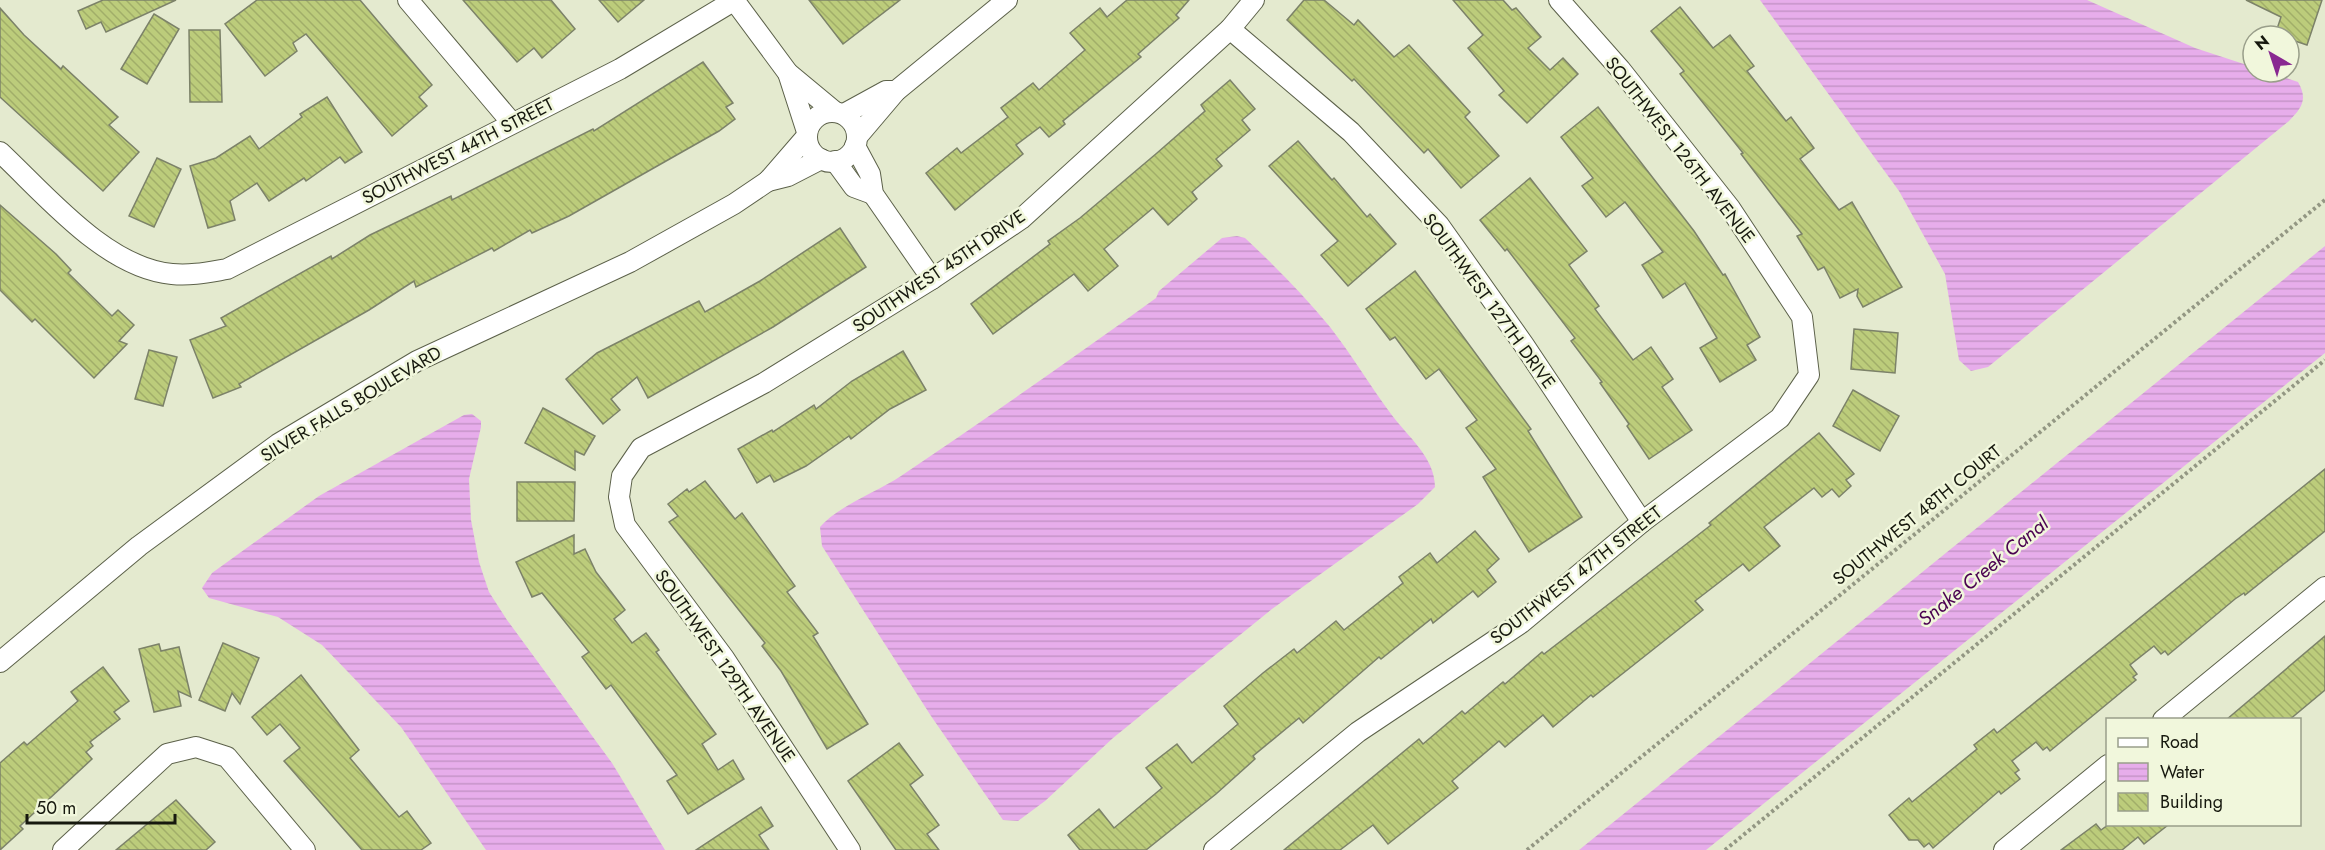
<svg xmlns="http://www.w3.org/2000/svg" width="2325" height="850" viewBox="0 0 2325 850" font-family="Jost,sans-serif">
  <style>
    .water { fill: url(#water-rules) }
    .building { fill: url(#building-back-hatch); stroke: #7c8269; stroke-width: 1.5 }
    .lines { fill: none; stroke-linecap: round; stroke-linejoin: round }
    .street-casing { stroke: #5c614a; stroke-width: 22 }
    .path { stroke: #939783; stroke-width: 4; stroke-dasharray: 3 3; stroke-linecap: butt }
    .street { stroke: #fff; stroke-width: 20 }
    .labels { text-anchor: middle; stroke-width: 5; stroke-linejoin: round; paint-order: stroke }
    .street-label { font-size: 18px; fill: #16180e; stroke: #f1f7dc }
    .water-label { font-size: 20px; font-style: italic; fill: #4b0251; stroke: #f1f7dc }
  </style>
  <defs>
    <pattern id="water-rules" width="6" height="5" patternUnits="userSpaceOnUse" patternTransform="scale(1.5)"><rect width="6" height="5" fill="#e7adeb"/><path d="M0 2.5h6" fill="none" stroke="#c594c8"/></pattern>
    <pattern id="building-back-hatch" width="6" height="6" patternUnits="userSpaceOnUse" patternTransform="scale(1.5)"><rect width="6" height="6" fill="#bccc7b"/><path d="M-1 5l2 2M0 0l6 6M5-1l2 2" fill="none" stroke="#a1ae69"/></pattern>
  </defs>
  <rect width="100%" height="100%" fill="#e4eacf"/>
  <g class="water">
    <path d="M1760,0h327l108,48 58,19v5h15l30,10c10,17 4,26 -9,39l-301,246 -17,4 -12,-11 -14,-86 -46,-83z"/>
    <path d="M1237,236l8,2c30,28 59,57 85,89 22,28 40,59 61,87 16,22 44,43 44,73l-17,17 -146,105 -159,129 -68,63 -27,20 -15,-1 -72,-104 -109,-170 -2,-19c18,-21 57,-35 81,-51 86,-58 171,-117 255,-178l3,-7 63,-53z"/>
    <polygon points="2325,246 2325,353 1706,850 1579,850"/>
    <polygon points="472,414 481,421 481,427 469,479 471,520 479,562 489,592 507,620 612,763 665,850 486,850 401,727 322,645 278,617 209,598 202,588 212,573 319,496 464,415"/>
  </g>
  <g class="building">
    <polygon points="103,0 176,0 106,32 101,22 86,29 78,11"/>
    <polygon points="257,0 360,0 432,85 419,97 427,106 392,136 306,34 293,43 297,51 265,76 225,24"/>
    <polygon points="463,0 551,0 575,29 542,58 534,48 517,62"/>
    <polygon points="599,0 644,0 618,22"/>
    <polygon points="809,0 900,0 843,44"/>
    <polygon points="1127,0 1189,0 1176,15 1179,18 1138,54 1141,57 1063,121 1065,124 1049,137 1040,127 1016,145 1023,154 955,210 926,173 957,148 961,153 1008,117 1001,108 1033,83 1039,90 1085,50 1070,33 1100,8 1107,17"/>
    <polygon points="1304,0 1324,0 1354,25 1358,20 1394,57 1409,45 1470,112 1465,117 1499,156 1461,188 1428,149 1424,153 1354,79 1352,81 1287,20"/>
    <polygon points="1453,0 1503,0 1512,10 1516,8 1541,37 1528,48 1550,70 1563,58 1578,74 1527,123 1499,95 1504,91 1468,48 1483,35"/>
    <polygon points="2246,0 2322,0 2307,45 2289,39 2289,36 2275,35 2281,17"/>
    <polygon points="1680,7 1713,48 1730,35 1754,66 1747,71 1786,121 1791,117 1814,148 1800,159 1839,210 1852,202 1902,287 1863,307 1857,296 1858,289 1840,298 1824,267 1818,270 1797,236 1802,234 1741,154 1743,153 1680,74 1684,71 1651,31"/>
    <polygon points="0,8 24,35 61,69 63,66 118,117 109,125 139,152 103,191 0,97"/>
    <polygon points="154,14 179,29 147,84 121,69"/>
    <polygon points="189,30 220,30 222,102 190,102"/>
    <polygon points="703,62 733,103 726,107 735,119 719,131 569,216 532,233 530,230 494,251 492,248 416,287 414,281 369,310 239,384 241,387 213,398 190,340 226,326 221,318 331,256 332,259 370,235 451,196 452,200 593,129 594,131"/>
    <polygon points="1230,80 1255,109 1242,120 1250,130 1216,159 1222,166 1192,192 1197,199 1168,225 1153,208 1104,249 1118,266 1088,291 1074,274 993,334 971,304 1050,244 1048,241 1080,218 1157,153 1205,111 1201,105"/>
    <polygon points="327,97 362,152 345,163 340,157 306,181 304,178 269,201 257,183 230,201 235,220 208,228 190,166 216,158 250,136 259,149 302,117 300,114"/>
    <polygon points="1598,107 1694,231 1723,275 1725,274 1760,337 1747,345 1756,360 1720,382 1700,348 1717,338 1685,283 1663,298 1642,265 1663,252 1625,202 1606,217 1582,186 1593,178 1561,137"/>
    <polygon points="1298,141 1332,180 1334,178 1367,217 1370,214 1396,244 1348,286 1321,255 1338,241 1269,166"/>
    <polygon points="157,158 181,169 154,227 129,216"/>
    <polygon points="1530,178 1587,251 1569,265 1599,306 1595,309 1633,360 1651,347 1673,379 1662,387 1692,430 1649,459 1627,426 1629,424 1600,383 1602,382 1571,341 1575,338 1507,249 1505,251 1480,220"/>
    <polygon points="0,205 56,254 71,270 68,273 112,316 118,310 134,325 119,341 127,344 94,378 35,319 32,322 0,290"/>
    <polygon points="840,228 866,267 773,327 648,398 637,377 611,399 620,410 603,424 566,379 597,353 699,301 705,312 760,281"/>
    <polygon points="1415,271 1531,429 1528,431 1582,517 1529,552 1483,477 1496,469 1466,428 1477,420 1439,369 1426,379 1395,337 1390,340 1366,309"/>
    <polygon points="1854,329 1898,333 1895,373 1851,369"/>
    <polygon points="149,350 177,357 163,406 135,399"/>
    <polygon points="903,351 926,390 890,409 851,439 849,436 806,466 774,482 770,475 757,483 738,449 772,430 773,432 814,405 816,409 852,381"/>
    <polygon points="1853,390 1899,416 1880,451 1833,426"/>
    <polygon points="543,408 595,436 584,455 575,451 575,470 525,443"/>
    <polygon points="1819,433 1854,474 1846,480 1851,486 1839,497 1832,489 1822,497 1814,488 1764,527 1780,546 1749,571 1743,564 1695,601 1703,610 1593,697 1591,695 1553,727 1543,715 1505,747 1499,741 1452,781 1458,788 1388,844 1373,825 1340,850 1284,850 1419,739 1423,744 1462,711 1465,714 1503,682 1505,684 1542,652 1544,654 1711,525 1709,523"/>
    <polygon points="2325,469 2325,531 2245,595 2244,593 2235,599 2168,655 2165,651 2161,654 2154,646 2130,665 2137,674 2133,677 2136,680 2050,751 2047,747 2043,750 2036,742 2012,761 2019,770 2015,773 2020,779 2001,794 1999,791 1933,848 1929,843 1924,847 1918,840 1909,840 1889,815 1909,798 1912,802 1977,749 1974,745 1994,729 1997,733"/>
    <polygon points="705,481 735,519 742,513 795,586 787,592 818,633 813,636 868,724 827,749 781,671 762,646 765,643 669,522 678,516 668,504 687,489 689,492"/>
    <polygon points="517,482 575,482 574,521 517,521"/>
    <polygon points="1475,531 1499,559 1487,570 1496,582 1478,597 1473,591 1433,623 1431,619 1381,659 1379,657 1303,723 1299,718 1253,756 1255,759 1216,794 1146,850 1080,850 1068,835 1099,809 1114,828 1162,788 1146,768 1177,744 1192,763 1238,724 1224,706 1263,673 1294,649 1297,653 1336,621 1344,630 1403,583 1399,577 1430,553 1437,563"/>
    <polygon points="574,535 574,554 585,549 596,572 625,610 614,619 632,643 646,633 659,650 656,652 716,734 702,744 718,770 733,760 744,779 688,814 667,781 677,775 611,685 606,689 582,657 589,652 542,593 532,597 516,562"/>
    <polygon points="2325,636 2325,690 2289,720 2226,720"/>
    <polygon points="223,643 259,658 240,704 232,693 225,711 199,700"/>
    <polygon points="159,644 161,651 179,647 191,697 178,691 181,706 154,712 139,649"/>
    <polygon points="103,667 129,701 114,712 120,719 90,742 93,746 86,752 92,759 20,826 23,829 0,850 0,763 24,742 27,745 78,701 71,692"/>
    <polygon points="301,675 359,750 350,758 399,817 407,811 431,843 421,850 362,850 284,761 300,748 280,724 267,735 252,717"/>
    <polygon points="899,743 923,775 910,785 939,825 927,834 939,850 896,850 848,781"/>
    <polygon points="176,800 215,842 206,850 116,850"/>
    <polygon points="761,807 773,826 759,835 769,850 696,850"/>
    <polygon points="2096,824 2101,830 2108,825 2168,825 2144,844 2138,837 2122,850 2061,850"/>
  </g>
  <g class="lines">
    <g class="street-casing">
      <g id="street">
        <polyline points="408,0 512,123"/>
        <polyline points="734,0 788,73 835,112"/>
        <polyline points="1230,29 1351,132 1439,225 1524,345 1642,522"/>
        <polyline points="788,73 807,132"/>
        <circle cx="832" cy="137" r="25"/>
        <polyline points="844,114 886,91 896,91"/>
        <polyline points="857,137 896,91 1007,0"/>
        <polyline points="855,146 870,174 873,194 932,279"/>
        <path d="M0,152c46,43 106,116 172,122 19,2 37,-2 55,-5l393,-200 115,-69"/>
        <polyline points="835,161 854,187 873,194"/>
        <polyline points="768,181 788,176 821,159"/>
        <polyline points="0,662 139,546 278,444 417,361 630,262 734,204 768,181 807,136"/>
        <polyline points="2163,720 2325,587"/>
        <polyline points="63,850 167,754 196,747 227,757 305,850"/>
        <polyline points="850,850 724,658 625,525 619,497 622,476 641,448 764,383 932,279 1021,219 1230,29 1254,0"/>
        <polyline points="1214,850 1358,732 1521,623 1642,522 1780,418 1809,375 1802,317 1730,208 1620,69 1559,0"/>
        <polyline points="2004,850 2108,765"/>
      </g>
    </g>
    <g class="path">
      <polyline points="1527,850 2325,200"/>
      <polyline points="1725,850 2325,360"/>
    </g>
    <use href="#street" class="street"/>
  </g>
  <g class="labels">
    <g class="street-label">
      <text transform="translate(1680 150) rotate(52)" y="6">SOUTHWEST 126TH AVENUE</text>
      <text transform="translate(458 151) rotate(-27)" y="6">SOUTHWEST 44TH STREET</text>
      <text transform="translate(939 271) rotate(-34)" y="6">SOUTHWEST 45TH DRIVE</text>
      <text transform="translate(1489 301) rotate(54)" y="6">SOUTHWEST 127TH DRIVE</text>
      <text transform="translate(351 404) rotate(-31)" y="6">SILVER FALLS BOULEVARD</text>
      <text transform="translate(1917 515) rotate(-39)" y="6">SOUTHWEST 48TH COURT</text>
      <text transform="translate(1576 575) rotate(-38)" y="6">SOUTHWEST 47TH STREET</text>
      <text transform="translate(725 666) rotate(55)" y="6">SOUTHWEST 129TH AVENUE</text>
    </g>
    <g class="water-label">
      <text transform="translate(1983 571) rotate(-39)" y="7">Snake Creek Canal</text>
    </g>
  </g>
  <rect x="2106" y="718" width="195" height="108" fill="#f1f7dc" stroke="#999e8a" stroke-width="1.5"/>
  <rect x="2118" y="738" width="30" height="9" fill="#ffffff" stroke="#999e8a" stroke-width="1.5"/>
  <text x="2160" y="748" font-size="18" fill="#16180e">Road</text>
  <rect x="2118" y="763" width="30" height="18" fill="url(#water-rules)" stroke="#999e8a" stroke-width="1.5"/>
  <text x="2160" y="778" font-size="18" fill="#16180e">Water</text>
  <rect x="2118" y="793" width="30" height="18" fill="url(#building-back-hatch)" stroke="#999e8a" stroke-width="1.5"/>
  <text x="2160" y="808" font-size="18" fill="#16180e">Building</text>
  <g transform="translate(2271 54) rotate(321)"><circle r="28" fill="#f1f7dc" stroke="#999e8a" stroke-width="1.5"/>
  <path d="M0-4.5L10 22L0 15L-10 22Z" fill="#892891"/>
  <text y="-9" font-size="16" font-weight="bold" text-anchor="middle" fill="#16180e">N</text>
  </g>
  <path d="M27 814v9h148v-9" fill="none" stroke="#16180e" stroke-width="3"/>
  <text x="36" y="814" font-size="18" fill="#16180e" stroke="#f1f7dc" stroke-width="4.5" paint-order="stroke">50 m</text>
</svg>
